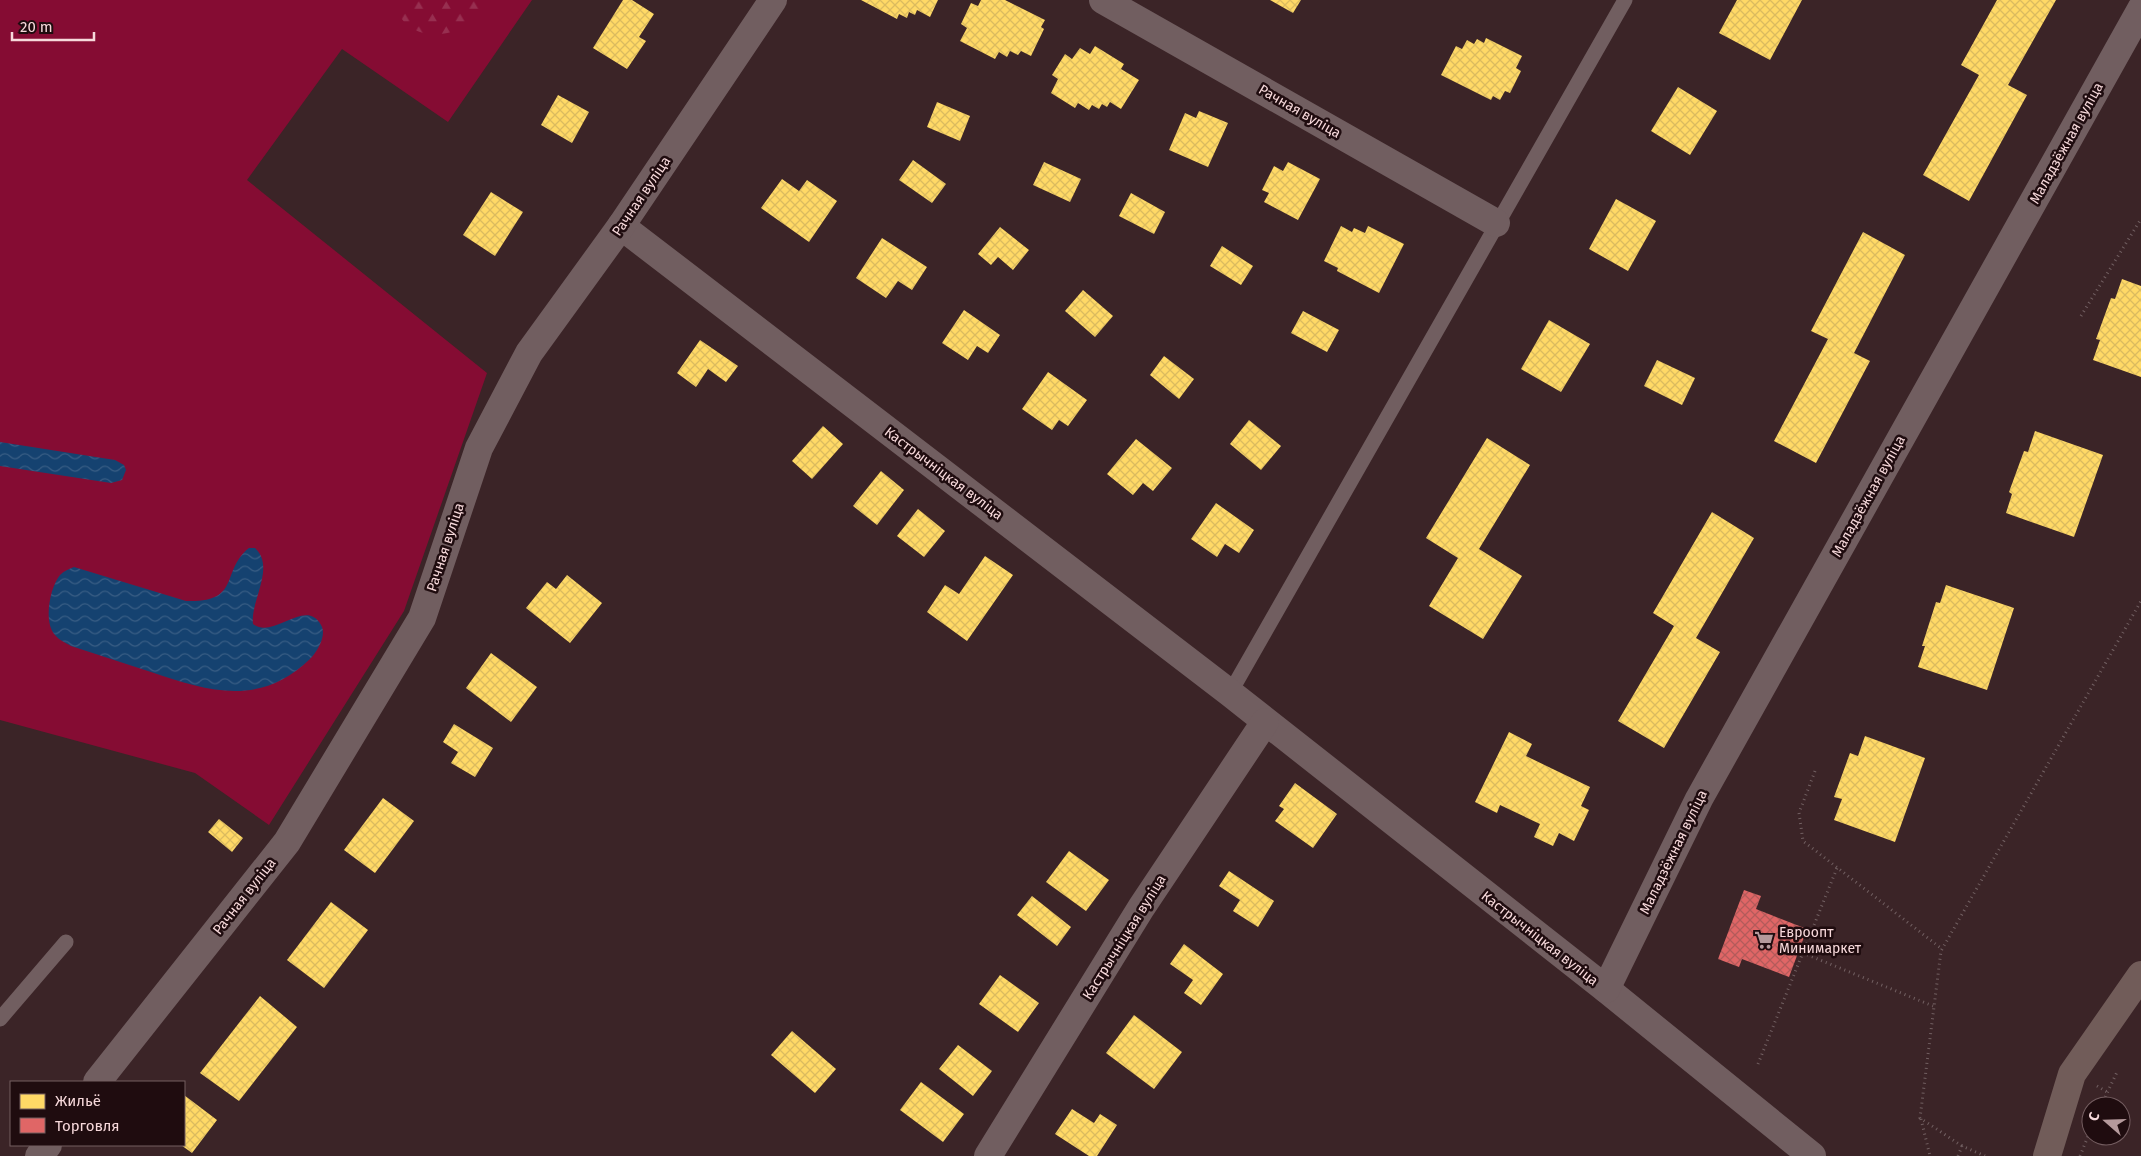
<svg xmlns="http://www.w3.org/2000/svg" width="2141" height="1156" viewBox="0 0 2141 1156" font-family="'Fira Sans',sans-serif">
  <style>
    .green { fill: #850c33 }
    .forest { fill: url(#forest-firs) }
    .water { fill: url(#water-waves) }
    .homes { fill: url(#homes-cross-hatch) }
    .shops { fill: url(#shops-cross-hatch) }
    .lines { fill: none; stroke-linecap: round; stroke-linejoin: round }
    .path { stroke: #726062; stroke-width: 3; stroke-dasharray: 1 4; stroke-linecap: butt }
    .lane { stroke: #715e60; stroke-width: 15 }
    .street { stroke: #715e60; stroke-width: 28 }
    .primary { stroke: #715c59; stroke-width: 28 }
    .labels { text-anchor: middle; stroke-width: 5; stroke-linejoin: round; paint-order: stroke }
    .street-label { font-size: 14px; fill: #f7d9db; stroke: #1f0c0f }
    .poi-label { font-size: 14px; fill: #f7d9db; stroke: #1f0c0f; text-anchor: start }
  </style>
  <defs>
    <pattern id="forest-firs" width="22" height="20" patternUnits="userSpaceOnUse" patternTransform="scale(1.25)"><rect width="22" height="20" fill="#850c33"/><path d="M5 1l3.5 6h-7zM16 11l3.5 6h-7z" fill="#972f50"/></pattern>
    <pattern id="water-waves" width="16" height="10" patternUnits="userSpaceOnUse" patternTransform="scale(1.25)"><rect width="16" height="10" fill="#154270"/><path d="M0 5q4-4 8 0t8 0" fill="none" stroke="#385d84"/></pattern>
    <pattern id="homes-cross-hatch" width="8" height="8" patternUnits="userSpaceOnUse" patternTransform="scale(1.25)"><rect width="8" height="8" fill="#ffd966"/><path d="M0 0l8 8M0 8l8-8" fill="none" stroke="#dbbb5f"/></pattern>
    <pattern id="shops-cross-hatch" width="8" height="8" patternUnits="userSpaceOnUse" patternTransform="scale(1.25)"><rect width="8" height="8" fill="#e06666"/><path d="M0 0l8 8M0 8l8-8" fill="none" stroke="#b35b5b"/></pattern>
  </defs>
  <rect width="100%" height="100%" fill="#3b2427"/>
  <polygon class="green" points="0,0 532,0 448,122 342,49 247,180 487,373 404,611 269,825 195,773 0,720"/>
  <path class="forest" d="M398,0h103c-24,21 -59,48 -91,27 -9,-6 -14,-16 -12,-27z"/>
  <g class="water">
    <polygon points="0,442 115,460 124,465 126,470 122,480 111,483 0,466"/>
    <path d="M249,548h6c21,19 -5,53 -2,76 20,16 53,-27 68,1 6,10 -3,26 -11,34 -50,48 -100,33 -159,13 -27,-9 -53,-17 -80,-26 -5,-3 -12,-6 -16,-11 -12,-13 -5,-48 5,-60 4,-4 9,-6 14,-8l112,34c56,2 34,-30 63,-53z"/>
  </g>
  <g class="homes">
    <polygon points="623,0 632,0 654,14 639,37 646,41 627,69 593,48"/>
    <polygon points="861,0 938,0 930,17 917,10 915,15 909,12 907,18 899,14 897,19"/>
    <polygon points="981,0 1005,0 1045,20 1041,27 1044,29 1031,56 1021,51 1018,55 1010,51 1007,57 999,52 995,59 960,41 967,28 961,24 971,3 978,6"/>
    <polygon points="1270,0 1301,0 1293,13"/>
    <polygon points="1737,0 1802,0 1770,60 1719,33"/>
    <polygon points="1997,0 2056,0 2008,85 2027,95 1969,201 1923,175 1979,75 1961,65"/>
    <polygon points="1486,38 1522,56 1516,68 1521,71 1510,93 1505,91 1500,100 1493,96 1491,100 1441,75 1456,46 1462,49 1467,40 1474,44 1477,39 1484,43"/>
    <polygon points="1095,46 1124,64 1121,69 1139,80 1121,109 1110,102 1107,107 1102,104 1099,109 1092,105 1089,110 1078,103 1075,108 1051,93 1058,79 1052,75 1065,54 1072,59 1080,48 1090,54"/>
    <polygon points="1678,87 1717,111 1690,155 1651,131"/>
    <polygon points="558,95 589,112 572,143 541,125"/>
    <polygon points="937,102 970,116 960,141 927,127"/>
    <polygon points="1199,111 1228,123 1208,167 1169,150 1185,113 1196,118"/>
    <polygon points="913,160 946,184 932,203 899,180"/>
    <polygon points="1044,162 1081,179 1070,202 1033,185"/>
    <polygon points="1288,162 1320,179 1298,220 1264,202 1269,193 1262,190 1274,166 1283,171"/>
    <polygon points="782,179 799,191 807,180 837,201 809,242 761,208"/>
    <polygon points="491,192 523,212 495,256 463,235"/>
    <polygon points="1131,193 1165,212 1154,234 1119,216"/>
    <polygon points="1616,199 1656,221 1628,271 1589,249"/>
    <polygon points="1341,226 1352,232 1354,228 1365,233 1368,226 1404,244 1379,293 1337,271 1338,268 1324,261"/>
    <polygon points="1000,227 1029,250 1013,270 998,257 991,265 978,254"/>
    <polygon points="1863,232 1905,255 1854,353 1870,361 1816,463 1774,441 1828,339 1811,331"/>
    <polygon points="882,238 927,267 912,290 898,281 886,298 856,278"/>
    <polygon points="1222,246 1253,266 1241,285 1210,266"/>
    <polygon points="2122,279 2141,286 2141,377 2093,360 2100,340 2096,339 2111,298 2115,299"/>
    <polygon points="1083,290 1113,316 1095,337 1065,311"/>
    <polygon points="964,310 1000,335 988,353 977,346 968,360 942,343"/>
    <polygon points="1303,311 1339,330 1327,352 1291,333"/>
    <polygon points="1549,320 1590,344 1561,392 1521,369"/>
    <polygon points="700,340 738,366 726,382 708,369 696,387 677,373"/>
    <polygon points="1164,356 1194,379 1179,399 1150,375"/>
    <polygon points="1657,360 1695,378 1682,405 1644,386"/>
    <polygon points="1048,372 1087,400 1068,426 1059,420 1052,430 1022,409"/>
    <polygon points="1249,420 1281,446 1261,470 1230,444"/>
    <polygon points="823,426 843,444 812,479 792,461"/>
    <polygon points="2035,431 2103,455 2074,537 2006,513 2012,494 2009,492 2024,451 2028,452"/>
    <polygon points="1487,438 1530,465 1479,549 1522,576 1483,639 1429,606 1458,558 1426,538"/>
    <polygon points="1136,439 1172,468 1153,491 1143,483 1133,495 1107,474"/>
    <polygon points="881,471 904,490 877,525 853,506"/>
    <polygon points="1216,503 1254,530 1239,553 1225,544 1217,557 1191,539"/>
    <polygon points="918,509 945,531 924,557 897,536"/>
    <polygon points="1712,512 1754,538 1696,638 1720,652 1664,748 1618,721 1674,626 1653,613"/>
    <polygon points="985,556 1013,575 967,641 927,612 945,585 959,594"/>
    <polygon points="567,575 602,603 570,643 526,608 547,582 556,589"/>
    <polygon points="1946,585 2014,608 1987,690 1918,667 1925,646 1922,646 1936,602 1940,603"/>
    <polygon points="491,653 537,687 511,722 466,688"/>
    <polygon points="454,724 493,748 475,777 451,763 458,752 443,742"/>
    <polygon points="1509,732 1532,744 1526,756 1590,787 1581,806 1589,810 1574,841 1559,833 1553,846 1534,837 1540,824 1500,805 1497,813 1475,802"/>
    <polygon points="1865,736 1925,758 1895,842 1834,820 1842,799 1834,797 1850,753 1858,756"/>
    <polygon points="1295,783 1337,814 1313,848 1275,821 1284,809 1279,806"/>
    <polygon points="383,798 414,821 375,873 344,850"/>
    <polygon points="219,819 243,838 232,852 208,832"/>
    <polygon points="1069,851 1109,880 1086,911 1046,882"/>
    <polygon points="1229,871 1274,901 1258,927 1233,911 1240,900 1219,886"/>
    <polygon points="1032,896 1071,927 1057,946 1017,915"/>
    <polygon points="331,902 368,930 324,988 287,960"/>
    <polygon points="1184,944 1223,974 1201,1005 1184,993 1193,980 1170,964"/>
    <polygon points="1000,975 1039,1003 1018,1032 979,1004"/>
    <polygon points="260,996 297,1027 239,1101 200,1073"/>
    <polygon points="1134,1015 1182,1052 1154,1089 1106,1053"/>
    <polygon points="792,1031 836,1069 815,1093 771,1055"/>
    <polygon points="958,1045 992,1071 973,1096 939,1069"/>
    <polygon points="921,1082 964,1114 943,1142 900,1110"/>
    <polygon points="184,1095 217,1120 192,1153 181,1145 184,1145"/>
    <polygon points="1072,1109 1094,1123 1100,1114 1117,1125 1097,1156 1089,1156 1055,1134"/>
  </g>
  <polygon class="shops" points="1744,890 1761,896 1756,909 1807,929 1789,977 1742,959 1739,967 1718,959"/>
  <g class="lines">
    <g class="path">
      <polyline points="2081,316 2141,219"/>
      <polyline points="1815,771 1799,813 1803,841 1942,949"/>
      <polyline points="1798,951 1933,1006"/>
      <polyline points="1758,1064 1837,868"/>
      <polyline points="2097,1086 2107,1092"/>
      <polyline points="2101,1106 2118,1070"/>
      <polyline points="1921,1119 1930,1156"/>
      <polyline points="1962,1146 1920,1118 1941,951 2141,601"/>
      <polyline points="1958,1156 1962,1146 1985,1156"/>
      <polyline points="2080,1156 2091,1129"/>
    </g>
    <g class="lane">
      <polyline points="1230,693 1625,0"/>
      <polyline points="0,1019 66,942"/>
    </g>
    <g class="street">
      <polyline points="1103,0 1496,223"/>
      <polyline points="621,226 1230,693 1606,989 1812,1156"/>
      <polyline points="1606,989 1699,799 2141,9"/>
      <polyline points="97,1082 287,842 422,618 479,448 529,353 621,226 773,0"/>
      <polyline points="39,1156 48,1145"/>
      <polyline points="988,1156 1141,908 1265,722"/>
    </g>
    <polyline class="primary" points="2047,1156 2072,1074 2141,975"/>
  </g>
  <defs>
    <g id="supermarket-bare" transform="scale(1.5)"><path d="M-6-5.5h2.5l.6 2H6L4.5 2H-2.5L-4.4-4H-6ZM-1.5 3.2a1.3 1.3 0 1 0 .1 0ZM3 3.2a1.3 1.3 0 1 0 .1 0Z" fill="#b59a9c" stroke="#1f0c0f" stroke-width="2.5" paint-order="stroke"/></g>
  </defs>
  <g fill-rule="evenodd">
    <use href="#supermarket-bare" x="1764" y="940"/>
  </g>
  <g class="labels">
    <g class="street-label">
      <text transform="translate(1300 111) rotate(30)" y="5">Рачная вуліца</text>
      <text transform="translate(2066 143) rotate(-61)" y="5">Маладзёжная вуліца</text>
      <text transform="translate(641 196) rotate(-56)" y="5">Рачная вуліца</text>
      <text transform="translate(944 473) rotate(37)" y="5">Кастрычніцкая вуліца</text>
      <text transform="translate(1868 496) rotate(-61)" y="5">Маладзёжная вуліца</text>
      <text transform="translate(445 547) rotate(-72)" y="5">Рачная вуліца</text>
      <text transform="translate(1673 852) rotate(-64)" y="5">Маладзёжная вуліца</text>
      <text transform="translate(244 896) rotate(-52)" y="5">Рачная вуліца</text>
      <text transform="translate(1124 937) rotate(-58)" y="5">Кастрычніцкая вуліца</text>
      <text transform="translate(1540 938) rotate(38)" y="5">Кастрычніцкая вуліца</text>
    </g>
    <g class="poi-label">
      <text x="1779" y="937">Евроопт<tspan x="1779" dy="16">Минимаркет</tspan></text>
    </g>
  </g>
  <rect x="10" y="1081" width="175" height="65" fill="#1f0c0f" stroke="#755e61"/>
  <rect x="20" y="1094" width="25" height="15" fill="#ffd966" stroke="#755e61"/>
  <text x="55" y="1106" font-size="15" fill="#f7d9db">Жильё</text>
  <rect x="20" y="1118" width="25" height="15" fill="#e06666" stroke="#755e61"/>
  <text x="55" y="1131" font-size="15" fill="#f7d9db">Торговля</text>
  <g transform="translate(2106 1121) rotate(290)"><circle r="24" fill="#1f0c0f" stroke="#755e61"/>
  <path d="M0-4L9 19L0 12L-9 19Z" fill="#b59a9c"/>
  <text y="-8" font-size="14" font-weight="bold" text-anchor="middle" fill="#f7d9db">С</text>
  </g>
  <path d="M12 32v8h82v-8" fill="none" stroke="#f7d9db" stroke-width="2.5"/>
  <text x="20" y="32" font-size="15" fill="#f7d9db" stroke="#1f0c0f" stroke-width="4" paint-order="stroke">20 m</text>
</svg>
